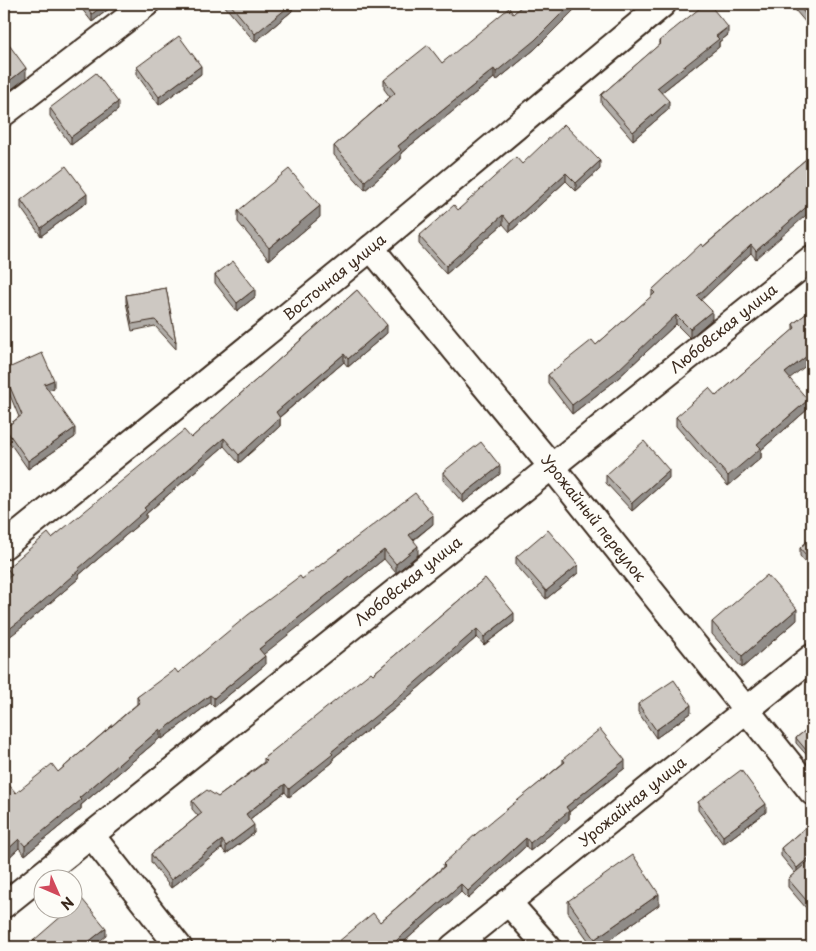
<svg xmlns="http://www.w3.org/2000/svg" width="816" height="951" viewBox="0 0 816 951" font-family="'Playpen Sans',sans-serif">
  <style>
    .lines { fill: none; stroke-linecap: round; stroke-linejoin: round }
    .street-casing { stroke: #3b2a1e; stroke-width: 29 }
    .street { stroke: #fdfcf7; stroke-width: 25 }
    .wall { fill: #b0aca7; stroke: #3b2a1e }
    .shaded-wall { fill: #908c88; stroke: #3b2a1e }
    .building { fill: #cdc8c2; stroke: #3b2a1e }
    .labels { text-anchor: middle; stroke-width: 4.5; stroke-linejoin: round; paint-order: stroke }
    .street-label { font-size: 15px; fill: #3b2a1e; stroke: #fdfcf7 }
  </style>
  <rect width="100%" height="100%" fill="#fdfcf7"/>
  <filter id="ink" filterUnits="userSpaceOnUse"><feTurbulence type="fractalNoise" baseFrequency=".02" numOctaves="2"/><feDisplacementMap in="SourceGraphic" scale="10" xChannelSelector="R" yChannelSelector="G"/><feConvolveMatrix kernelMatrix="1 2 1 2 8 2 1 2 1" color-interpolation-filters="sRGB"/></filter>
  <g filter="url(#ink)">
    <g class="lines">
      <g class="street-casing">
        <g id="street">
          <polyline points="4,113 146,4"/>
          <path id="s1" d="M371,248l181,219 260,325"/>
          <path id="s2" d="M4,546l367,-298 292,-244"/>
          <polyline points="92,836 179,947"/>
          <polyline points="508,902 548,947"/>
          <path id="s3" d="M4,905l808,-647"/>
          <path id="s4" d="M453,947l359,-290"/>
        </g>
      </g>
      <use href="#street" class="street"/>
    </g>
    <g class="wall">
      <polygon points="78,4 115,4 92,22"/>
      <polygon points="223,4 297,4 292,8 292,11 255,42"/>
      <polygon points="524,4 580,4 535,49 496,81 494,78 401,153 401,159 365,190 334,155 334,146 390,97 384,89 384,80 442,63 513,14"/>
      <polygon points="790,4 812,4 812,30"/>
      <polygon points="728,35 719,42 719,47 661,93 669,109 633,140 601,103 601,95 659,45 659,41"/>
      <polygon points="137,67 201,74 159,105 137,75"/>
      <polygon points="50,108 118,110 71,145 50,116"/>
      <polygon points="812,154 756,259 751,253 701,300 712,319 690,338 676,324 616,380 572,414 548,383 548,375 596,345 652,296 652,290"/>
      <polygon points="522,164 600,169 576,191 566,181 510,232 503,224 446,274 419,244 419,236 458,210"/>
      <polygon points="21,200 87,202 41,236 21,208"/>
      <polygon points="238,211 320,217 269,260 238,222"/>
      <polygon points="215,275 255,297 237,311 215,283"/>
      <polygon points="166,288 176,342 176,349 155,326 132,331 126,302 126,295"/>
      <polygon points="357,290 387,333 348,367 344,362 280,417 280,426 239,463 224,446 146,514 146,518 79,575 79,578 21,628 8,578 7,576 7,568 52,538 191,438"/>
      <polygon points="812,309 789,378 808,409 761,450 761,458 728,486 676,426 676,417 716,396 793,330 793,324"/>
      <polygon points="4,370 54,388 48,390 75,437 28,469 5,436 5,428 19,417 4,381"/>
      <polygon points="443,472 500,474 463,503 443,480"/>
      <polygon points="606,475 669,478 632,511 606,483"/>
      <polygon points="433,524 414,540 418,555 396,573 384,559 263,654 265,665 214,707 210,703 162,739 160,738 81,805 81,809 25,855 19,848 4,862 4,789 16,793 58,772 137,704 137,697 178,673 302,579"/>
      <polygon points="812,537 812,570 800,556 800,548"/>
      <polygon points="516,557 578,573 546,599 516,565"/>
      <polygon points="485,578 514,622 484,645 477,637 394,709 333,758 333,762 289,797 285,792 250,819 254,833 226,854 222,848 171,888 151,862 151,854 198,816 192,809 192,801 218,797 264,762 264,758 373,674"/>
      <polygon points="797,620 742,668 712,634 712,622"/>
      <polygon points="638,704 691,713 656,738 638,712"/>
      <polygon points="812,725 812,761 796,743 796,738"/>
      <polygon points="563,759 625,768 569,812 569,819 530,851 526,846 468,899 461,892 398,947 332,947 380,922 443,867 443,864 563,763"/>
      <polygon points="698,802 766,812 723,844 698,810"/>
      <polygon points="812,822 812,915 788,887 788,879 795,873 781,856 781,848"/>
      <polygon points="568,901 659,905 599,947 593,947 568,912"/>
    </g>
    <g class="shaded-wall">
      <polygon points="105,4 115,4 92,22 92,14"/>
      <polygon points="290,4 297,4 292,8 292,11 255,42 255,34"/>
      <polygon points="571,4 580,4 535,49 496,81 496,72"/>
      <polygon points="728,27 728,35 719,42 719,47 657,96 657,88"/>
      <polygon points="201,66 201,74 159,105 159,97"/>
      <polygon points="26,68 26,78 4,95 4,85"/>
      <polygon points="494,69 494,78 401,153 401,159 365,190 365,181 398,146"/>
      <polygon points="669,101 669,109 633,140 633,132"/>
      <polygon points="118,102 118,110 71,145 71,137"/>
      <polygon points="600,161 600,169 576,191 576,183"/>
      <polygon points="566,173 566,181 510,232 510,224"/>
      <polygon points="87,194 87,202 41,236 41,228"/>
      <polygon points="812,202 812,210 756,259 756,251"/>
      <polygon points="320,206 320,217 269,260 269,248"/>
      <polygon points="503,215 503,224 446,274 446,266"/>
      <polygon points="751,245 751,253 697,304 697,296"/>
      <polygon points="255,289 255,297 237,311 237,303"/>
      <polygon points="712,311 712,319 690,338 690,329"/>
      <polygon points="676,315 676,324 616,380 572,414 572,405"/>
      <polygon points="387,325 387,333 348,367 348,359"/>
      <polygon points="812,352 812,361 785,382 785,373"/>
      <polygon points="344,354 344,362 276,420 276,412"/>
      <polygon points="54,380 54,388 44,392 44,384"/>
      <polygon points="808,400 808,409 761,450 761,458 728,486 728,476 757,444"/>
      <polygon points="280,418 280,426 239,463 239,455"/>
      <polygon points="75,428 75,437 28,469 28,461"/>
      <polygon points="224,438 224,446 146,514 146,518 79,575 79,578 21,628 4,641 4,633 144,508"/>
      <polygon points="500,466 500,474 463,503 463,495"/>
      <polygon points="669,470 669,478 632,511 632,503"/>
      <polygon points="433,515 433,524 409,543 409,535"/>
      <polygon points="418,546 418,555 396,573 396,564"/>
      <polygon points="384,550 384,559 259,658 259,649"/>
      <polygon points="578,565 578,573 546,599 546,591"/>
      <polygon points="797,609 797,620 742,668 742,656"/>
      <polygon points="514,613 514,622 484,645 484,637"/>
      <polygon points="477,629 477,637 394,709 333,758 333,762 289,797 289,789 331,752"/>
      <polygon points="265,656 265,665 214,707 214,698"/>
      <polygon points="210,695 210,703 162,739 162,731"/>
      <polygon points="691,705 691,713 656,738 656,730"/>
      <polygon points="160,729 160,738 81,805 81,809 25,855 25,846 79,798"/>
      <polygon points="625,760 625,768 569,812 569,819 530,851 530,843 566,807"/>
      <polygon points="285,784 285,792 246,822 246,814"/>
      <polygon points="766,804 766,812 723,844 723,836"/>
      <polygon points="254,825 254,833 226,854 226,846"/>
      <polygon points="526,838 526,846 468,899 468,891"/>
      <polygon points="19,839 19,848 4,862 4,853"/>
      <polygon points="222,840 222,848 171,888 171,880"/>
      <polygon points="812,855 812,863 797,876 797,868"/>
      <polygon points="461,884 461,892 398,947 389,947"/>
      <polygon points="659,894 659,905 599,947 595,947 595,939"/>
      <polygon points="106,928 106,936 92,947 82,947"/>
    </g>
    <g class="building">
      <polygon points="84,4 105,4 92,14"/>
      <polygon points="230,4 292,4 255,34"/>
      <polygon points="524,4 571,4 535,40 496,72 494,69 398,146 401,150 365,181 334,146 395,93 384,80 428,45 442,63 509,8 513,14"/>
      <polygon points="705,4 709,4 728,27 716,36 719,39 657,88 669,101 633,132 601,95 661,43 659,41"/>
      <polygon points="797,4 812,4 812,22"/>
      <polygon points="179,36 201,66 159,97 137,67"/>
      <polygon points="4,38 26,68 4,85"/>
      <polygon points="96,73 118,102 71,137 50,108"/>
      <polygon points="564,124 600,161 576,183 566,173 510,224 503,215 446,266 419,236 454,205 458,210 516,157 522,164"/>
      <polygon points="812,154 812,202 756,251 751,245 697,296 712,311 690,329 676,315 616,372 572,405 548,375 592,340 596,345 655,293 652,290 701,244 703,247"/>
      <polygon points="66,166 87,194 41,228 21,200"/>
      <polygon points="289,169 320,206 269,248 238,211"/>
      <polygon points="233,261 255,289 237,303 215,275"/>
      <polygon points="166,288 176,342 155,320 132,324 126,295"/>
      <polygon points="357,290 387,325 348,359 344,354 276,412 280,418 239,455 224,438 144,508 146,510 78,569 79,570 21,620 4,633 4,581 12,575 7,568 48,533 52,538 184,430 191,438"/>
      <polygon points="812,309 812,352 785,373 808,400 757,444 761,448 728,476 676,417 709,388 716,396 795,328 793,324"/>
      <polygon points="42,353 54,380 44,384 75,428 28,461 5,428 22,415 4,373 4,370"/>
      <polygon points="644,441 669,470 632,503 606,475"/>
      <polygon points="481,442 500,466 463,495 443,472"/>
      <polygon points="415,493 433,515 409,535 418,546 396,564 384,550 259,649 265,656 214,698 210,695 162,731 160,729 79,798 81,800 25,846 19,839 4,853 4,789 9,785 16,793 52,764 58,772 140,702 137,697 175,669 178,673 248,615 300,576 302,579"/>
      <polygon points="548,530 578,565 546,591 516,557"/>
      <polygon points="812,537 812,562 800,548"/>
      <polygon points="767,575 797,609 742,656 712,622"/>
      <polygon points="485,578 514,613 484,637 477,629 394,701 331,752 333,754 289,789 285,784 246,814 254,825 226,846 222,840 171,880 151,854 202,813 192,801 207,790 218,797 267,761 264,758 371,672 373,674"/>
      <polygon points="674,680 691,705 656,730 638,704"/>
      <polygon points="812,725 812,757 796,738"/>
      <polygon points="600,729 625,760 566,807 569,811 530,843 526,838 468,891 461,884 389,947 332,947 373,913 380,922 445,866 443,864 476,834 565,762 563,759"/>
      <polygon points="741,770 766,804 723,836 698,802"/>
      <polygon points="812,822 812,855 797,868 781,848"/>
      <polygon points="633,855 659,894 595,939 568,901"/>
      <polygon points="812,858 812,907 788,879"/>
      <polygon points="82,899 106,928 82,947 26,947 71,908 72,908 72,907"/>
      <polygon points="501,944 504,947 497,947"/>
    </g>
  </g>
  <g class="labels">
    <g class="street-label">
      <text dy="5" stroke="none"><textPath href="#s2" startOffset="426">Восточная улица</textPath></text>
      <text dy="5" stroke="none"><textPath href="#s3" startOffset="922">Любовская улица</textPath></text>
      <text dy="5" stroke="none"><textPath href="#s1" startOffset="350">Урожайный переулок</textPath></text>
      <text dy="5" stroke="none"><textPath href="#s3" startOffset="518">Любовская улица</textPath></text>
      <text dy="5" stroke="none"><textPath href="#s4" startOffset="231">Урожайная улица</textPath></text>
    </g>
  </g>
  <rect width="816" height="951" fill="none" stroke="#fdfcf7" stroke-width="20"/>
  <rect x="10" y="10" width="796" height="931" fill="none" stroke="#3b2a1e" stroke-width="2" filter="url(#ink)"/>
  <g transform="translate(58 894) rotate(135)"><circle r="24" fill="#fdfcf7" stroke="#afa8a0"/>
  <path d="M0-4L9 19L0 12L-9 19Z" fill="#d1495b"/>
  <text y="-8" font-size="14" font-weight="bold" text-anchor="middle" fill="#3b2a1e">N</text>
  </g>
</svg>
